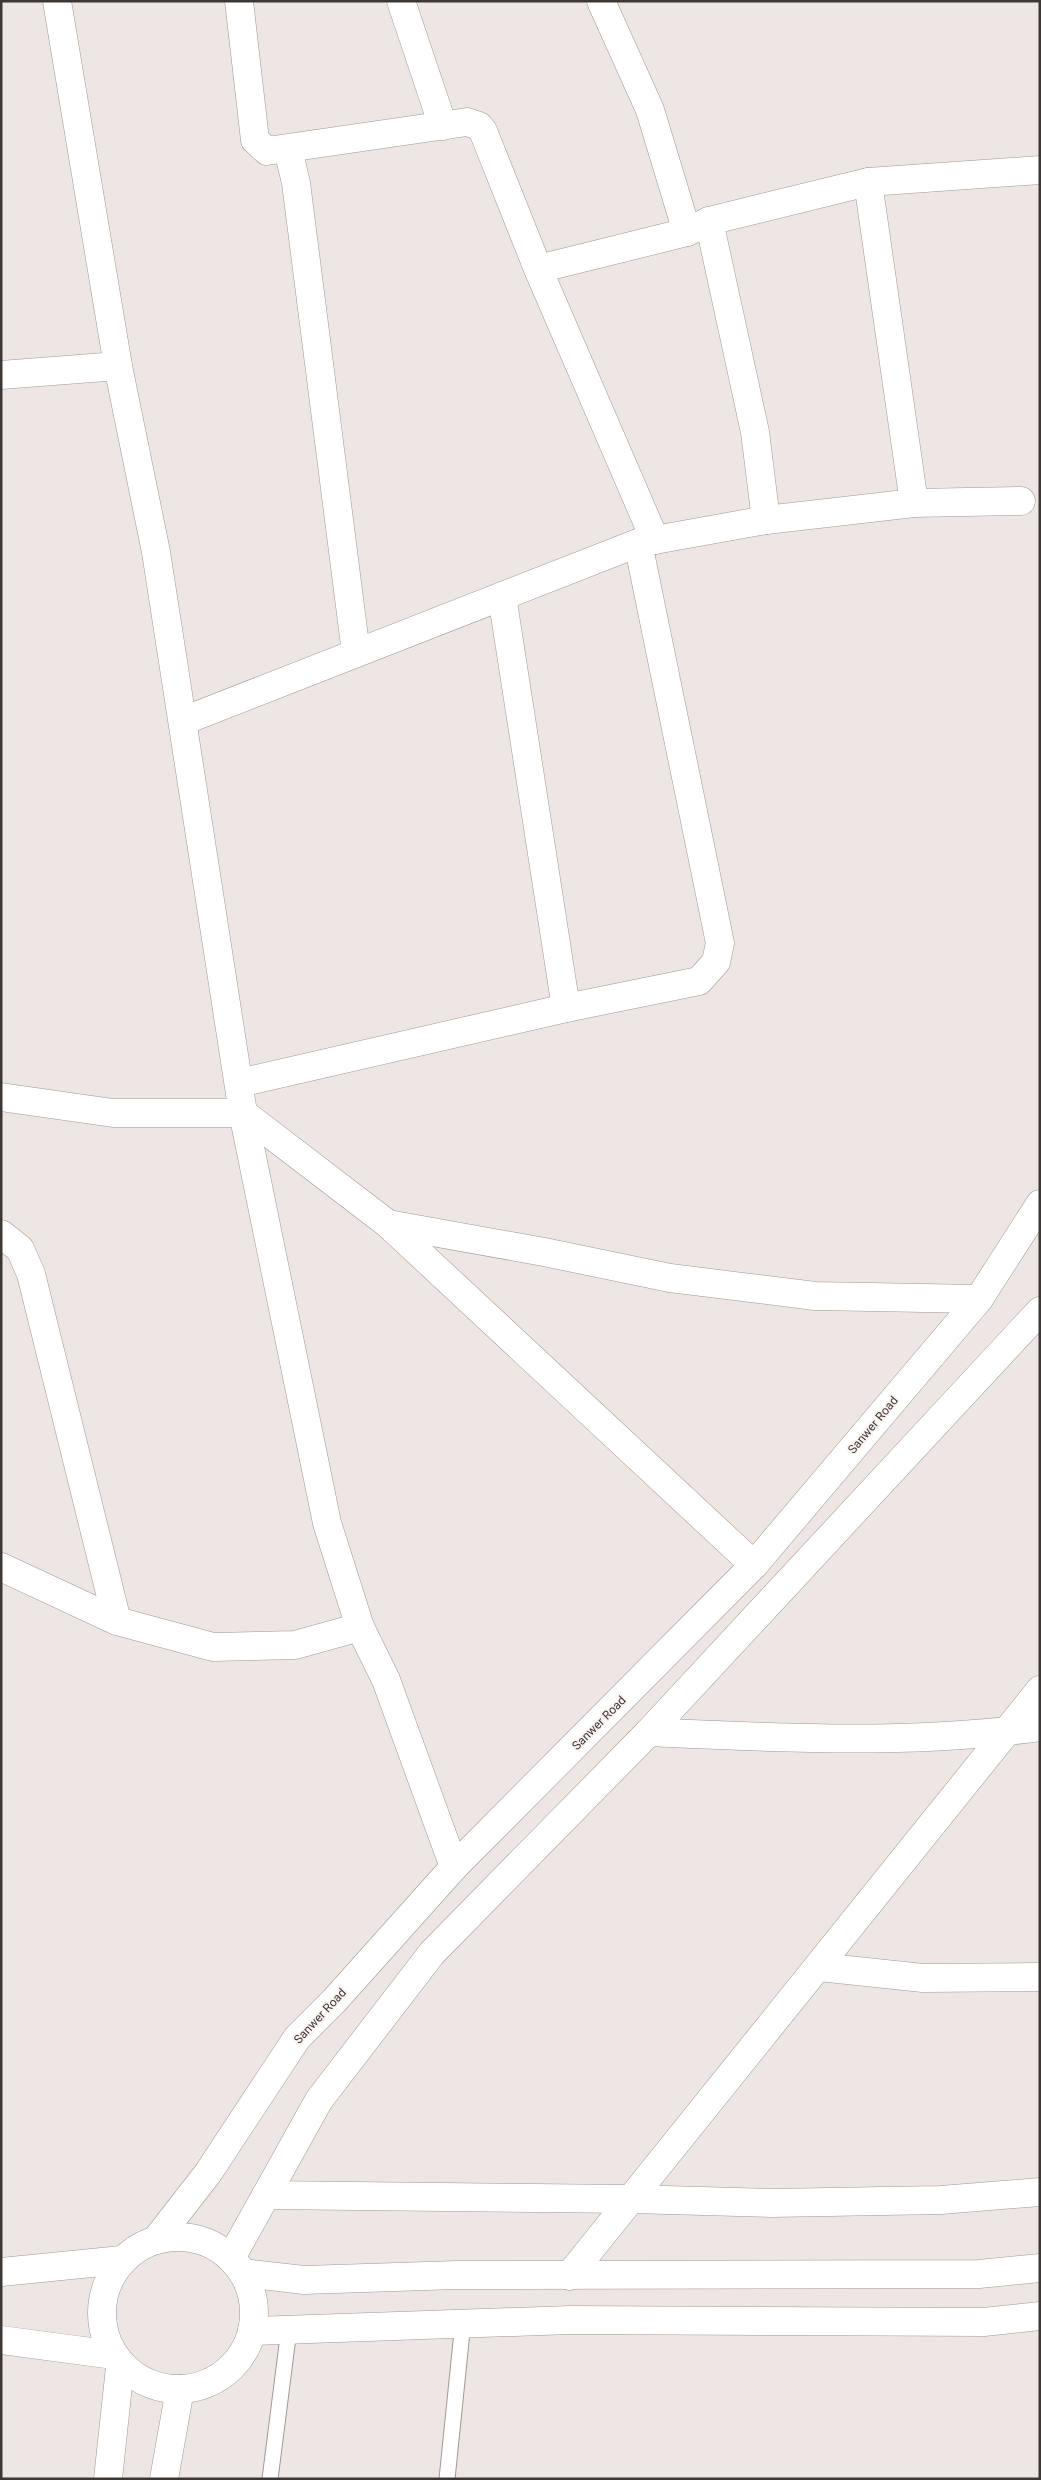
<svg xmlns="http://www.w3.org/2000/svg" width="1041" height="2480" viewBox="0 0 1041 2480" font-family="Roboto,sans-serif">
  <style>
    .lines { fill: none; stroke-linecap: round; stroke-linejoin: round }
    .service-casing { stroke: #9f9894; stroke-width: 17 }
    .minor-casing { stroke: #9f9894; stroke-width: 29 }
    .tertiary-casing { stroke: #9f9894; stroke-width: 29 }
    .service { stroke: #fff; stroke-width: 15 }
    .minor { stroke: #fff; stroke-width: 28 }
    .tertiary { stroke: #fff; stroke-width: 28 }
    .labels { text-anchor: middle; stroke-width: 4; stroke-linejoin: round; paint-order: stroke }
    .street-label { font-size: 12px; fill: #3b3836; stroke: #fbf3ef }
  </style>
  <rect width="100%" height="100%" fill="#eee6e2"/>
  <g class="lines">
    <g class="service-casing">
      <g id="service">
        <polyline points="270,2479 289,2329"/>
        <polyline points="447,2479 463,2322"/>
      </g>
    </g>
    <g class="minor-casing">
      <g id="minor">
        <polyline points="239,1 255,140 267,151 467,122 479,126 483,131 538,269 655,540"/>
        <polyline points="401,1 443,126"/>
        <polyline points="601,1 650,110 687,232"/>
        <polyline points="288,149 296,183 356,653"/>
        <polyline points="868,182 914,503"/>
        <polyline points="709,221 755,432 766,520"/>
        <polyline points="538,269 687,232 709,221 868,182 1040,170"/>
        <polyline points="1,375 118,366"/>
        <polyline points="502,596 566,1008"/>
        <polyline points="183,721 638,543 766,520 914,503 1021,501"/>
        <polyline points="239,1083 566,1008 699,981 716,962 720,943 638,543"/>
        <polyline points="1,1097 113,1113 243,1113 388,1224 544,1252 670,1278 815,1296 979,1299"/>
        <polyline points="388,1224 754,1565"/>
        <polyline points="1,1234 20,1249 31,1274 117,1621"/>
        <polyline points="1,1567 117,1621 213,1647 295,1645 360,1627"/>
        <path d="M649,1732c130,6 261,13 391,-5"/>
        <polyline points="819,1967 923,1978 1040,1977"/>
        <polyline points="266,2195 631,2199 772,2203 941,2200 1040,2192"/>
        <polyline points="569,2276 1040,1690"/>
      </g>
    </g>
    <g class="tertiary-casing">
      <g id="tertiary">
        <polyline points="57,1 118,366 156,552 243,1113 327,1523 360,1627 386,1680 454,1867"/>
        <circle cx="178" cy="2313" r="76"/>
        <polyline points="156,2240 208,2173 297,2038 334,2001 454,1867 754,1565 979,1299 1040,1204"/>
        <polyline points="231,2258 319,2100 432,1953 649,1732 1040,1311"/>
        <polyline points="1,2272 122,2260"/>
        <polyline points="243,2273 304,2280 457,2275 979,2274 1040,2268"/>
        <polyline points="252,2331 570,2320 984,2322 1040,2316"/>
        <polyline points="1,2340 114,2355"/>
        <polyline points="108,2479 120,2367"/>
        <polyline points="164,2479 180,2389"/>
      </g>
    </g>
    <use href="#service" class="service"/>
    <use href="#minor" class="minor"/>
    <use href="#tertiary" class="tertiary"/>
  </g>
  <g class="labels">
    <g class="street-label">
      <text transform="translate(873 1425) rotate(-50)" y="4">Sanwer Road</text>
      <text transform="translate(599 1723) rotate(-45)" y="4">Sanwer Road</text>
      <text transform="translate(320 2016) rotate(-47)" y="4">Sanwer Road</text>
    </g>
  </g>
  <rect width="1041" height="2480" fill="none" stroke="#3b3836" stroke-width="5"/>
</svg>
